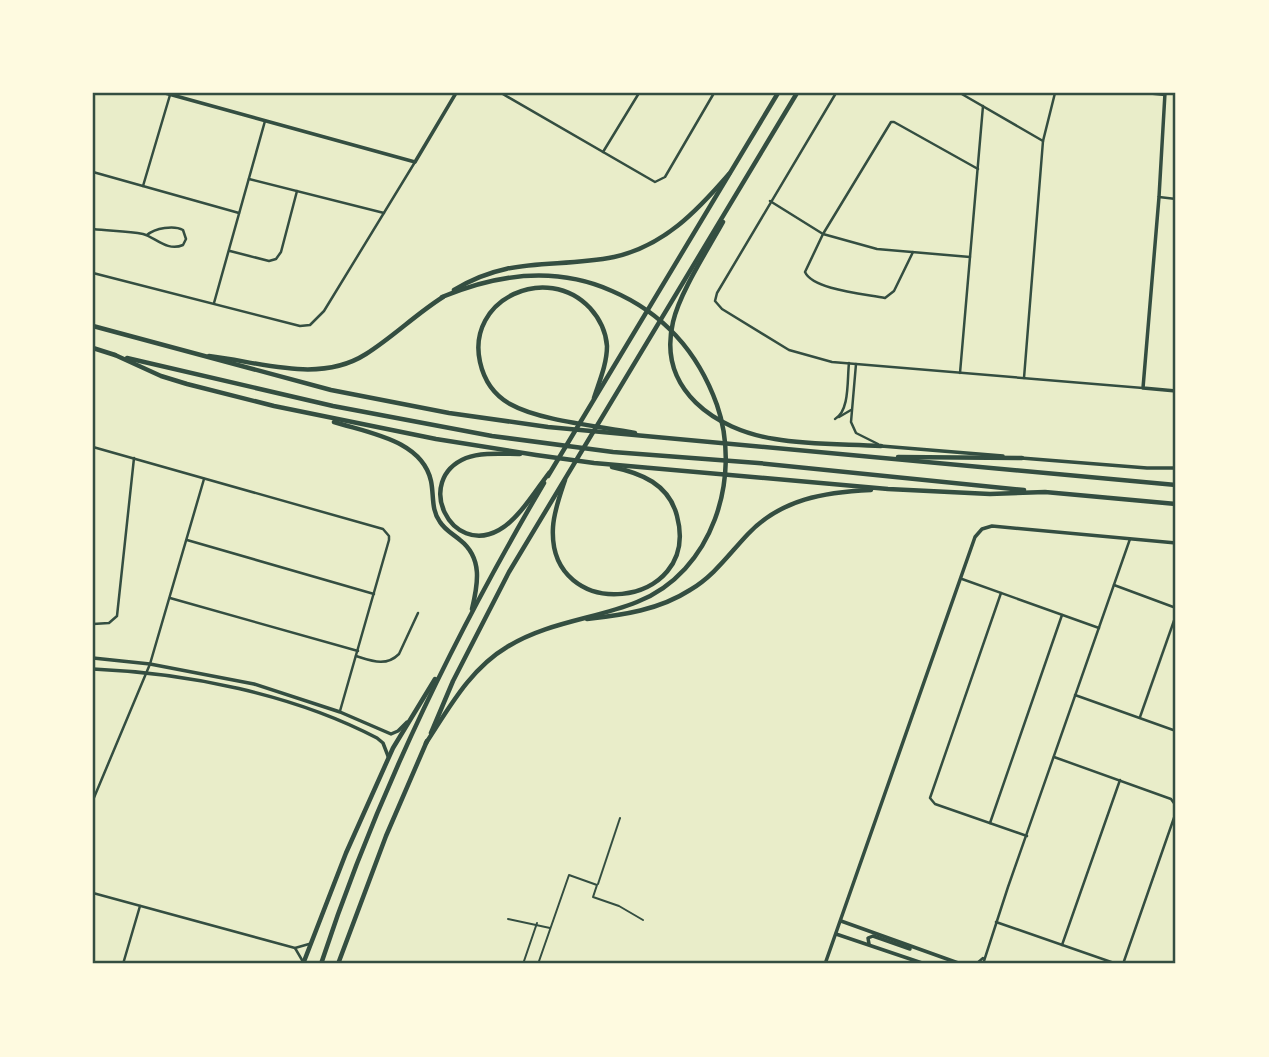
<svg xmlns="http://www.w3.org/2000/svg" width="1269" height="1057" viewBox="0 0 1269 1057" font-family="'Titillium Web',sans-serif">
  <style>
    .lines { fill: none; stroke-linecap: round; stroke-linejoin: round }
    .pedestrian { stroke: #344e41; stroke-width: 2 }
    .minor { stroke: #344e41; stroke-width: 2.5 }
    .tertiary { stroke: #344e41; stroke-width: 3.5 }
    .secondary { stroke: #344e41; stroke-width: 3.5 }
    .trunk { stroke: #344e41; stroke-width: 4.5 }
    .motorway { stroke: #344e41; stroke-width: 4.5 }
    .neatline { fill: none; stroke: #344e41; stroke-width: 2.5 }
  </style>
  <rect width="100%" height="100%" fill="#e9edc9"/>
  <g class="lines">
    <g class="pedestrian">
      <polyline points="598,884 620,818"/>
      <polyline points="508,919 550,928"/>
      <polyline points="523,964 537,923"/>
      <polyline points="538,964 569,875 597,885 593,897 619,906 643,920"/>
    </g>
    <g class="minor">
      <polyline points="501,93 655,182 665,177 714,93"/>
      <polyline points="836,93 717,293 715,301 722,309 789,350 832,362 1143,388"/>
      <polyline points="960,93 1043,141"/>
      <polyline points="1145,93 1165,95"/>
      <polyline points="603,152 639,93"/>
      <polyline points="93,172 239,213"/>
      <polyline points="249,179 384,213"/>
      <polyline points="143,186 170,95"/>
      <polyline points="1159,197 1176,199"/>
      <polyline points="770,201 823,234 877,249 970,257"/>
      <path d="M93,229c16,2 34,2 50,5 12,3 24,18 40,11l3,-6 -3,-9c-9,-5 -28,-2 -36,5"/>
      <polyline points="230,251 269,261 276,259 281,252 297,191"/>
      <path d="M913,252l-19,39 -9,7c-19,-4 -72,-8 -80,-26l18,-38 68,-112h3l84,47"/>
      <polyline points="93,273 300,326 310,325 324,311 415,162"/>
      <polyline points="214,303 265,121"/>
      <polyline points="856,364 851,422 856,433 878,444"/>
      <polyline points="960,373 983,106"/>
      <polyline points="1024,378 1043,141 1055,93"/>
      <polyline points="839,417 851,410"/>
      <path d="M835,419c15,-8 12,-40 14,-56"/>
      <polyline points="93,447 383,529 389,536 389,540 340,711"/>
      <polyline points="187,540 374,594"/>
      <polyline points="962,579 1099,628"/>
      <polyline points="1114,585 1176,608"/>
      <polyline points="1001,593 930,798 935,804 1027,836"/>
      <polyline points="170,598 358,651"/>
      <polyline points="93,624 109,623 117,616 134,458"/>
      <path d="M356,656c16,5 30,11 43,-2l19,-41"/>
      <polyline points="1075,695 1176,731"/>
      <polyline points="1140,717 1176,615"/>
      <polyline points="1054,757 1171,799 1176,806"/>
      <polyline points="93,800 150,664 204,479"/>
      <polyline points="990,823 1062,615"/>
      <polyline points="93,893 295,948 309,944"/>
      <polyline points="996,922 1117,964"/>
      <polyline points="1062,945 1120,780"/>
      <polyline points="295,948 302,960"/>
      <polyline points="123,964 140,906"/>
      <polyline points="976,964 983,958"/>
      <polyline points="983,964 1008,887 1130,539"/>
      <polyline points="1123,964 1176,812"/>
    </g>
    <g class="tertiary">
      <polyline points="165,93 415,162 456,93"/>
      <polyline points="1165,93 1159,197 1143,388 1176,391"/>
      <polyline points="93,658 150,664 254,684 340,712 391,734 398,731 407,722"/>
      <path d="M93,669c94,4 200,25 284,69l6,5 5,13"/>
      <polyline points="841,921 961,964"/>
      <polyline points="836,934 925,964"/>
      <polyline points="869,944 868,938 873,936 910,949"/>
      <polyline points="825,964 975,537 982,529 992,526 1176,543"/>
    </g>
    <g class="secondary">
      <polyline points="881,446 1003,456"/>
      <polyline points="1021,458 1147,468 1176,468"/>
    </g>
    <g class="trunk">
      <path d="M723,222c-16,29 -43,70 -50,100 -16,68 43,108 102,117 34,6 71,5 106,7"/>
      <polyline points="548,476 778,93"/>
      <polyline points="431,733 453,681 509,572 797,93"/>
      <polyline points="303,964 346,853 393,748 435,679"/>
      <path d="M321,964c55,-168 133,-328 223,-481"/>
      <polyline points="338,964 386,836 427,741"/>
    </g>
    <g class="motorway">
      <path d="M454,290c57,-35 100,-21 160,-33 50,-11 83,-46 115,-83"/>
      <polyline points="93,326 331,390 449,413 548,427 1176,485"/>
      <polyline points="93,348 115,355"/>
      <polyline points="115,355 161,376 187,384 274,406 436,439 536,455 594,463 888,489 990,494 1045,492 1176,504"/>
      <path d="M209,356c52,6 110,28 157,-2 27,-17 50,-40 77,-57"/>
      <polyline points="127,358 333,406 492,436 613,452 758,463 1024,490"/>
      <path d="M594,398c5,-16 13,-34 13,-52 -1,-14 -8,-28 -17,-38 -43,-46 -124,-9 -110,54 4,18 14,33 30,42 30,17 90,22 125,29"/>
      <path d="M334,422c34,11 88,18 97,59 3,14 0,29 9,41 5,8 13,12 20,18 23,18 18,44 12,69"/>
      <path d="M520,454c-17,0 -38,-2 -54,4 -53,22 -15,99 33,72 19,-10 37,-40 50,-57"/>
      <polyline points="898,457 1022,458"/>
      <path d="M565,480c-5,15 -11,31 -12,47 -6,99 149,83 124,-11 -8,-32 -36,-43 -65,-49"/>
      <path d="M587,619c36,-4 72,-9 103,-29 24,-14 39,-36 58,-56 33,-35 77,-42 123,-44"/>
      <path d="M426,743c23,-35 44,-74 81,-96 40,-25 88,-28 130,-45 76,-30 105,-125 80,-197 -19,-53 -54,-92 -105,-114 -56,-25 -115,-17 -170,6"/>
    </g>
  </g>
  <rect width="1269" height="1057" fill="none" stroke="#fefae0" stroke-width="189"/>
  <rect x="94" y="94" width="1080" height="868" class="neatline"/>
</svg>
